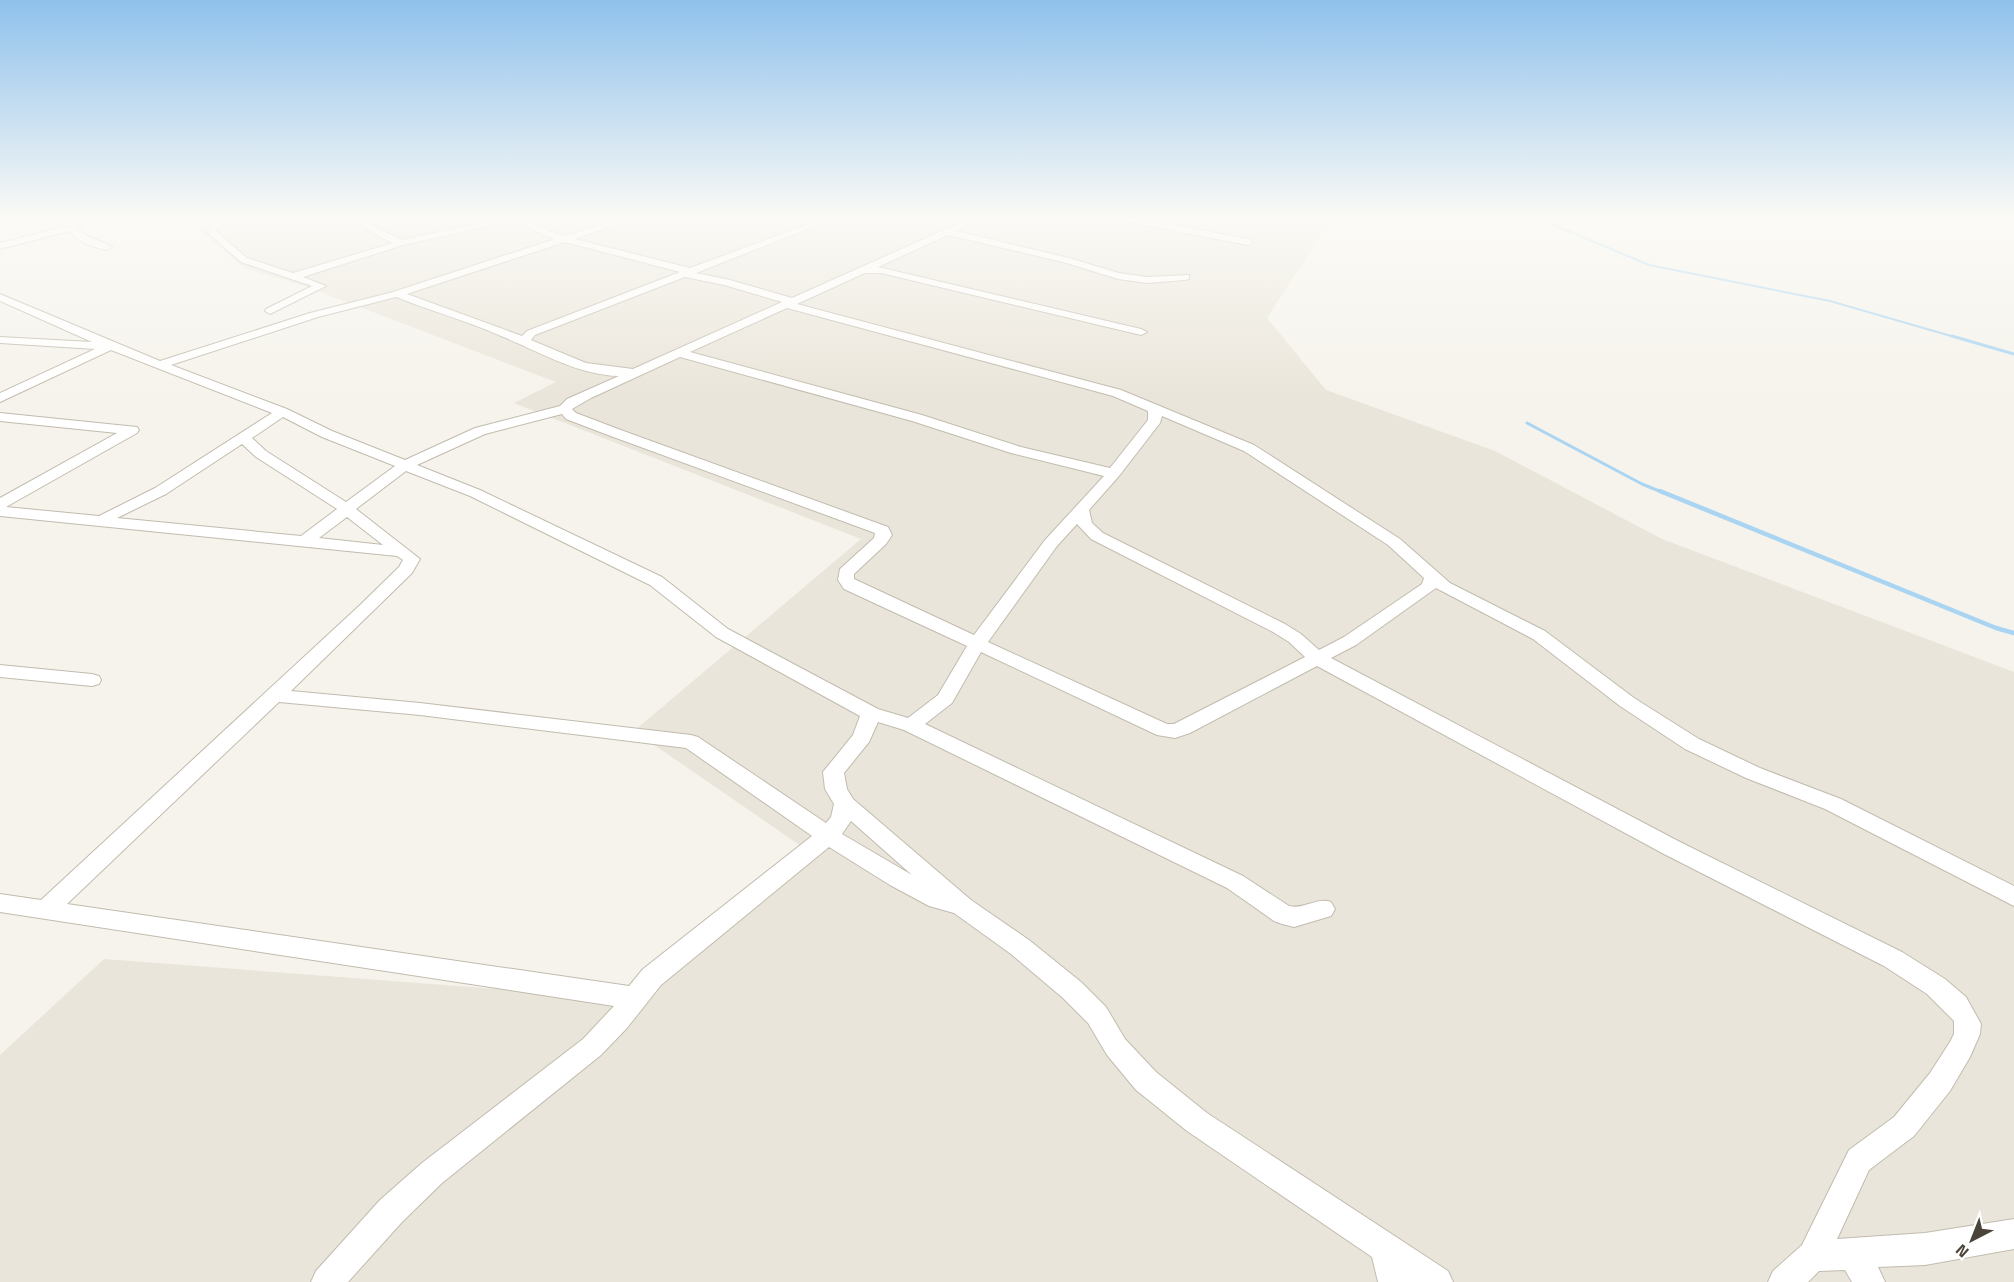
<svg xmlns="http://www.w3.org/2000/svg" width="2014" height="1282" viewBox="0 0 2014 1282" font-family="'Titillium Web',sans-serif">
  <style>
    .residential { fill: #eae5da }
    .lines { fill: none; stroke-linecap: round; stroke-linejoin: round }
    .stream-far2 { stroke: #a9d4f2; stroke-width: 2 }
    .stream-far1 { stroke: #a9d4f2; stroke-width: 3 }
    .stream { stroke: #a9d4f2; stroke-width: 4.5 }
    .minor-casing { stroke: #c2bbae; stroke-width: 2 }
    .minor { fill: #fff; fill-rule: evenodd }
  </style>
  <rect width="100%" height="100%" fill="#f6f3ec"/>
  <polygon class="residential" points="184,217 1332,217 1267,318 1326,390 1495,451 1662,539 2014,672 2014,1282 0,1282 0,1055 104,959 629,999 814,855 634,731 861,539 514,403 556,382 305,286 244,268"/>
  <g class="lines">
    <polyline class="stream-far2" points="1535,217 1649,265 1830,301 1958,338"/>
    <g class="stream-far1">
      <polyline points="1952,336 2014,354"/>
      <polyline points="1527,423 1642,484 1664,493"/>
    </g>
    <polyline class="stream" points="1660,491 1996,628 2014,633"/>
    <g class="minor-casing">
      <g id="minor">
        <path d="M41,217l25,3v-3h8c4,22 22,20 38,30l-5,3c-15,-3 -28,-7 -37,-19l-70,18v-6l67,-17z"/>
        <path d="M206,217c7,0 12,0 17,6l-7,8 31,27 46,15 100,-30 -22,-11 -18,-15h9l15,11 25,12 105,-23h17l25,14 16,5 60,-19h12l-62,22 115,29 137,-51h11l-142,56 34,7 62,18 181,-81h11l-28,14 113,27 50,15 28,4 42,-2v4l-4,1 -38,3 -29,-4 -55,-17 -115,-27 -70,32 263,62 6,3 -6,3 -260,-62h-16l-68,31 324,86 133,55 146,94 50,44 95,48 89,67 65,41 61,29 81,31 173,87v20l-189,-97 -79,-31 -61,-29 -65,-43 -87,-67 -97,-51 -80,57 -25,13 349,184 222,110 43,27 21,18 15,27 -1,10 -10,23 -20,34 -36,45 -45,34 -32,69 88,-6 89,-14v30l-89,16 -47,2 7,15h-33l-7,-12 -26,1 -11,11h-40l5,-11 29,-26 47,-95 45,-33 36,-44 20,-31 4,-8v-13l-27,-27 -43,-28 -220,-112 -347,-188 -127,67 -15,5 -18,-3 -176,-83 -29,51 -27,21 318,152 46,30c15,4 27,-9 42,-4l4,7 -4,7 -37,11 -12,-3 -8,-3 -47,-33 -323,-158 -26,-8 -9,20 -25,31 3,16 6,10 118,101 58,40 52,42 25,25 19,32 31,33 51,41 241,158 5,11h-75l-6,-25 -185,-126 -51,-41 -29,-35 -19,-32 -25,-25 -52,-44 -57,-41 -25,-7 -39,-21 -61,-38 -168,138 -34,43 -26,27 -159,128 -40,39 -54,60h-37l5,-11 64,-71 42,-37 161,-124 31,-33 -614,-94v-18l41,6 318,-294 40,-39 4,-7 -6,-4 -397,-40v-18l117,-65 -117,-12v-8l137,14 2,3 -2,3 -131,74 93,9 56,-28 117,-75 -161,-63 -111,52v-9l95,-44 -95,-6v-6l92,5 -92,-41v-7l160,67 150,-48 83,-21 162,-53 -12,-4 -27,-15 -113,25 -100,32 23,9 -56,28 -5,-3 1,-2 46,-23 -71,-24 -33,-29 -2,-2 7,-8zM565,242l115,30 -153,59 -5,5 -115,-42zM685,277l39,8 58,17 -149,67 -47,-6 -55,-23 4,-5zM396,297c35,14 71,24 105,39 37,15 76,39 118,40l-52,23 -7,7 -85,22 -70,32 -73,-29 -45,-22 -116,-44 147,-48zM787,308l326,88 35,15v9l-38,48 -89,-21 -99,-32 -232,-63zM680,357l232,64 99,32 93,23 -59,64 -71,95 -120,-56v-5l32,-30 6,-9 -4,-8 -270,-98 -42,-16 -4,-4 19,-11zM562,414l4,5 42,16 267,98 -1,5 -34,31 -2,11 6,9 123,57 -29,49 -30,23 -30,-9 -150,-80 -66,-52 -182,-87 -63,-25 68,-31zM1162,416l82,35 144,94 36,33 -2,6 -78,53 -25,13 -18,-16 -16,-10 -182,-91 -11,-10 -3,-13 30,-34 41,-53zM283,417l39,20 73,29 -49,36 -80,-51 -14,-13zM242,444l14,13 81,52 -36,27 -184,-18 49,-24zM406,471l64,25 180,89 66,52 144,79 -7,19 -30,37 2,17 9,15 -3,13 -5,6 -128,-86 -7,-2 -271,-32 -129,-12 121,-118 8,-14 -64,-50zM347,517l36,28 -64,-7zM1077,524l14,15 182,93 16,10 16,15 -131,67h-7l-179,-82 69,-96zM279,702l141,13 266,33 126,88 -169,133 -14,17 -562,-82zM851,821l61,54 -70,-41z"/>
        <polygon points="1114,217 1130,217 1248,239 1253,242 1248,245 1118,220"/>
        <polygon points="0,665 92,674 99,676 101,680 99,684 92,686 0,677"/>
      </g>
    </g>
    <use href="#minor" class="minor"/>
  </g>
  <linearGradient id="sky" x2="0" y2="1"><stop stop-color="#8fc1ec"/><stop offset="0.55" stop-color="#fbfaf6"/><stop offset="1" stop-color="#fbfaf6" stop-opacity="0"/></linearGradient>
  <rect width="2014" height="396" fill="url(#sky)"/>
  <g transform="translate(1972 1240) rotate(222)" stroke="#ffffff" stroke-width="4.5" paint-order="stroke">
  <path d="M0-4.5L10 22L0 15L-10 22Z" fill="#4b4439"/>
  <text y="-9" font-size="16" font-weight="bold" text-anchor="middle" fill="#4b4439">N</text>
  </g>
</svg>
